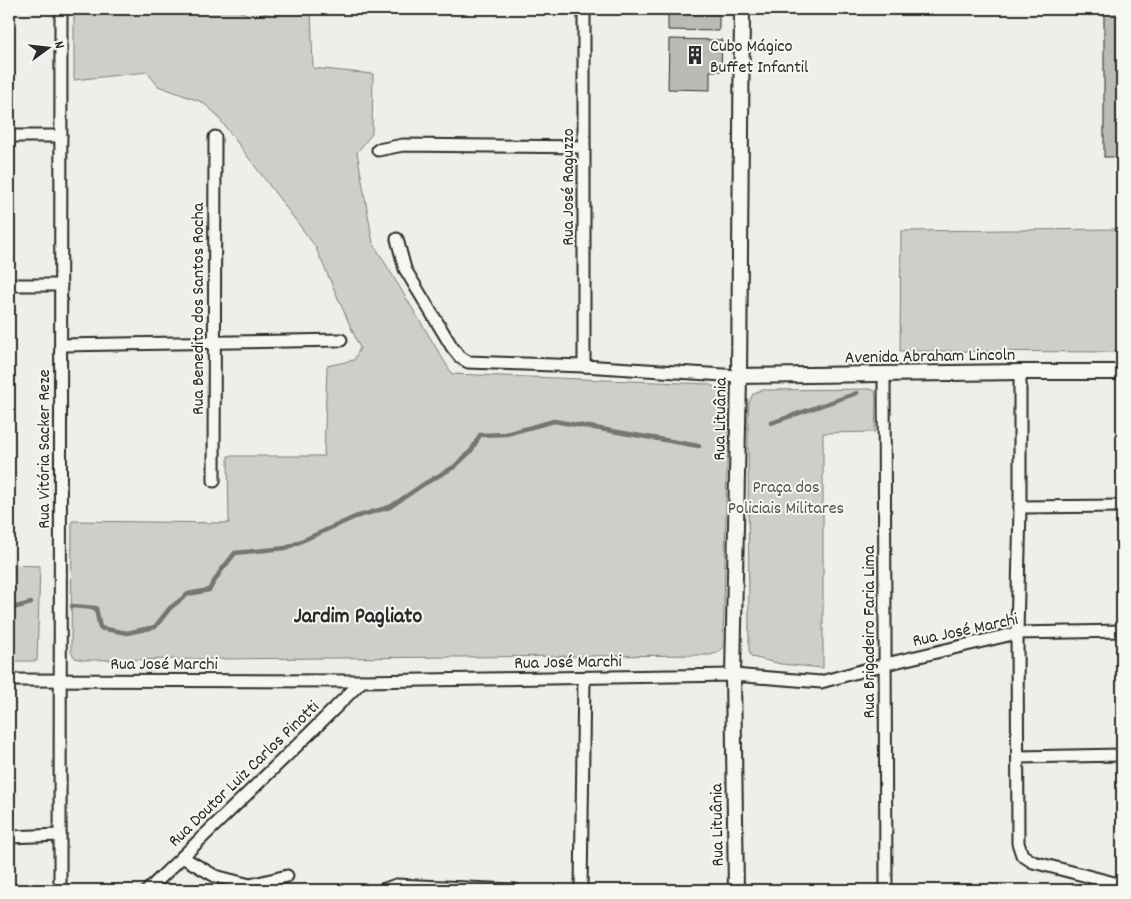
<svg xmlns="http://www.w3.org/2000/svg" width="1131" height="899" viewBox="0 0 1131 899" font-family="Dekko,sans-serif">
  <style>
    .green { fill: #cececa; stroke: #7c7c7a }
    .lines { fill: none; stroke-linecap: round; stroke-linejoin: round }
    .stream { stroke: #757573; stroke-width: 4.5 }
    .building { fill: #babab7; stroke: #2b2b2b }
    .minor-casing { stroke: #2b2b2b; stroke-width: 15 }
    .tertiary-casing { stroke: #2b2b2b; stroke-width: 18 }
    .minor { stroke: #f6f6f2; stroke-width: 11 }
    .tertiary { stroke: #f6f6f2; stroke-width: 14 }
    .labels { text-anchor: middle; stroke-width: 4; stroke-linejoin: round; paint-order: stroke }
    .poi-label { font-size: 18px; fill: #2b2b2b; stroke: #f6f6f2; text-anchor: start }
    .street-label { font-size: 18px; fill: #2b2b2b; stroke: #f6f6f2 }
    .park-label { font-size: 18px; fill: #545453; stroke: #f6f6f2 }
    .district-label { font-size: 22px; font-weight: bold; fill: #2b2b2b; stroke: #f6f6f2 }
  </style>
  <rect width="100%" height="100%" fill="#eeeeea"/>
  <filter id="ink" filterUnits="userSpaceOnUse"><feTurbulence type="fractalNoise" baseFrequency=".02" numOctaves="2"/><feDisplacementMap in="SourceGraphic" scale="10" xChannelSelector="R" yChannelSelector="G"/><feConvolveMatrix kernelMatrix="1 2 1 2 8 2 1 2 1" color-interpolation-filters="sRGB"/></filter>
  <g filter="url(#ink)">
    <g class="green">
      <polygon points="74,9 233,9 252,16 268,13 270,9 311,9 313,68 373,74 372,134 357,152 373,243 452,374 708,384 719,389 726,399 728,417 723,648 717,653 710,655 83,660 75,658 71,652 72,521 229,523 228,456 324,456 327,366 354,360 360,348 315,246 215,113 202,102 158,86 147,72 74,80"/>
      <polygon points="1122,229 1122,352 900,351 901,231"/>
      <polygon points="870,389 875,391 876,399 875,432 823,433 823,668 781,664 752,657 749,651 748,416 749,402 753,394 761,390"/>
      <polygon points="9,565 40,566 37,661 9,661"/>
    </g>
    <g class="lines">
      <g class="stream">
        <polyline points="771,423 857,393"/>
        <polyline points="72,606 96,608 100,628 127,633 155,627 170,608 188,594 209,590 220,572 235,553 286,548 355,517 390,507 424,484 454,467 471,451 480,435 506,434 554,421 699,446"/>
        <polyline points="9,609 31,603"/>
      </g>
    </g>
    <g class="building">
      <rect x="1104" y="9" width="18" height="148"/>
      <polygon points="668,13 719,14 719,31 668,30"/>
      <polygon points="669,39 722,40 721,71 710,71 710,90 668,89"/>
    </g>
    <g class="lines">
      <g class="minor-casing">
        <g id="minor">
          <polyline points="9,136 61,136"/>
          <polyline points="378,150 403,145 584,147"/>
          <polyline points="397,239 405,269 452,347 460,357 468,362 584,366 739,376"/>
          <polyline points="9,285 61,285"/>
          <polyline points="61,345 341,340"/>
          <polyline points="584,366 584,9"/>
          <polyline points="1020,372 1020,507 1017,633 1018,843 1022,855 1033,862 1122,885"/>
          <polyline points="884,374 886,890"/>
          <polyline points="214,481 215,137"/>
          <polyline points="1020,507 1122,506"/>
          <polyline points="9,680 362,681 733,675 821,682 886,664 1017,633 1122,631"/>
          <polyline points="1018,757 1122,755"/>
          <polyline points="9,837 60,835"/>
          <polyline points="182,857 215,876 250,885 287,876"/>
          <polyline points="60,890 61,9"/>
          <polyline points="148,890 312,731 362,681"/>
          <polyline points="382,890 396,885 515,890"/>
          <polyline points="581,890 584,678"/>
        </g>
      </g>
      <g class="tertiary-casing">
        <g id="tertiary">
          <polyline points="739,376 1020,372 1122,372"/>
          <polyline points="736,890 733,675 739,376 742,9"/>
        </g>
      </g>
      <use href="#minor" class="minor"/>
      <use href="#tertiary" class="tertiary"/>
    </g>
  </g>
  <defs>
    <g id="building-bare" transform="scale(1.5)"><path d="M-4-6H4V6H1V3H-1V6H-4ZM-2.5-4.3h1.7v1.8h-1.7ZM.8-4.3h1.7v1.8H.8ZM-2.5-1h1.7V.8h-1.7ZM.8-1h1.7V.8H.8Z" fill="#2b2b2b" stroke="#f6f6f2" stroke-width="2.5" paint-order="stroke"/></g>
  </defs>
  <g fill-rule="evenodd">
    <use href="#building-bare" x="695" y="55"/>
  </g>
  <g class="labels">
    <g class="poi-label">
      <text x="710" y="51">Cubo Mágico<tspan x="710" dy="21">Buffet Infantil</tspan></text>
    </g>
    <g class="street-label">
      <text transform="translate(567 187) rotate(-90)" y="6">Rua José Raguzzo</text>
      <text transform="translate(197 309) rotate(-90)" y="6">Rua Benedito dos Santos Rocha</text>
      <text transform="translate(930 355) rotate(-1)" y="6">Avenida Abraham Lincoln</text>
      <text transform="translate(719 419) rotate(-89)" y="6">Rua Lituânia</text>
      <text transform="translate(43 449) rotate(-90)" y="6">Rua Vitória Sacker Reze</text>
      <text transform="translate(965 629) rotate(-12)" y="6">Rua José Marchi</text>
      <text transform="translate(868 632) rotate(-90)" y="6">Rua Brigadeiro Faria Lima</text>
      <text transform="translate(568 661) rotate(-1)" y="6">Rua José Marchi</text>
      <text x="164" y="669">Rua José Marchi</text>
      <text transform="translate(243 773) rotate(-44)" y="6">Rua Doutor Luiz Carlos Pinotti</text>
      <text transform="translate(716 825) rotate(-91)" y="6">Rua Lituânia</text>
    </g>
    <g class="park-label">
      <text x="786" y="492">Praça dos<tspan x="786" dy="21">Policiais Militares</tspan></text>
    </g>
    <g class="district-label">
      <text x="358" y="622">Jardim Pagliato</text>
    </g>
  </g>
  <rect width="1131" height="899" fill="none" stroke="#f6f6f2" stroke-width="30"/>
  <rect x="15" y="15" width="1101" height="869" fill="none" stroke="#2b2b2b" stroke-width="2" filter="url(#ink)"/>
  <g transform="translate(48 48) rotate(75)" stroke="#f6f6f2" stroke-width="4" paint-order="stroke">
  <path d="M0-4L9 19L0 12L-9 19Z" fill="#2b2b2b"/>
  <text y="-8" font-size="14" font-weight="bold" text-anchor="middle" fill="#2b2b2b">N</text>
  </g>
</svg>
